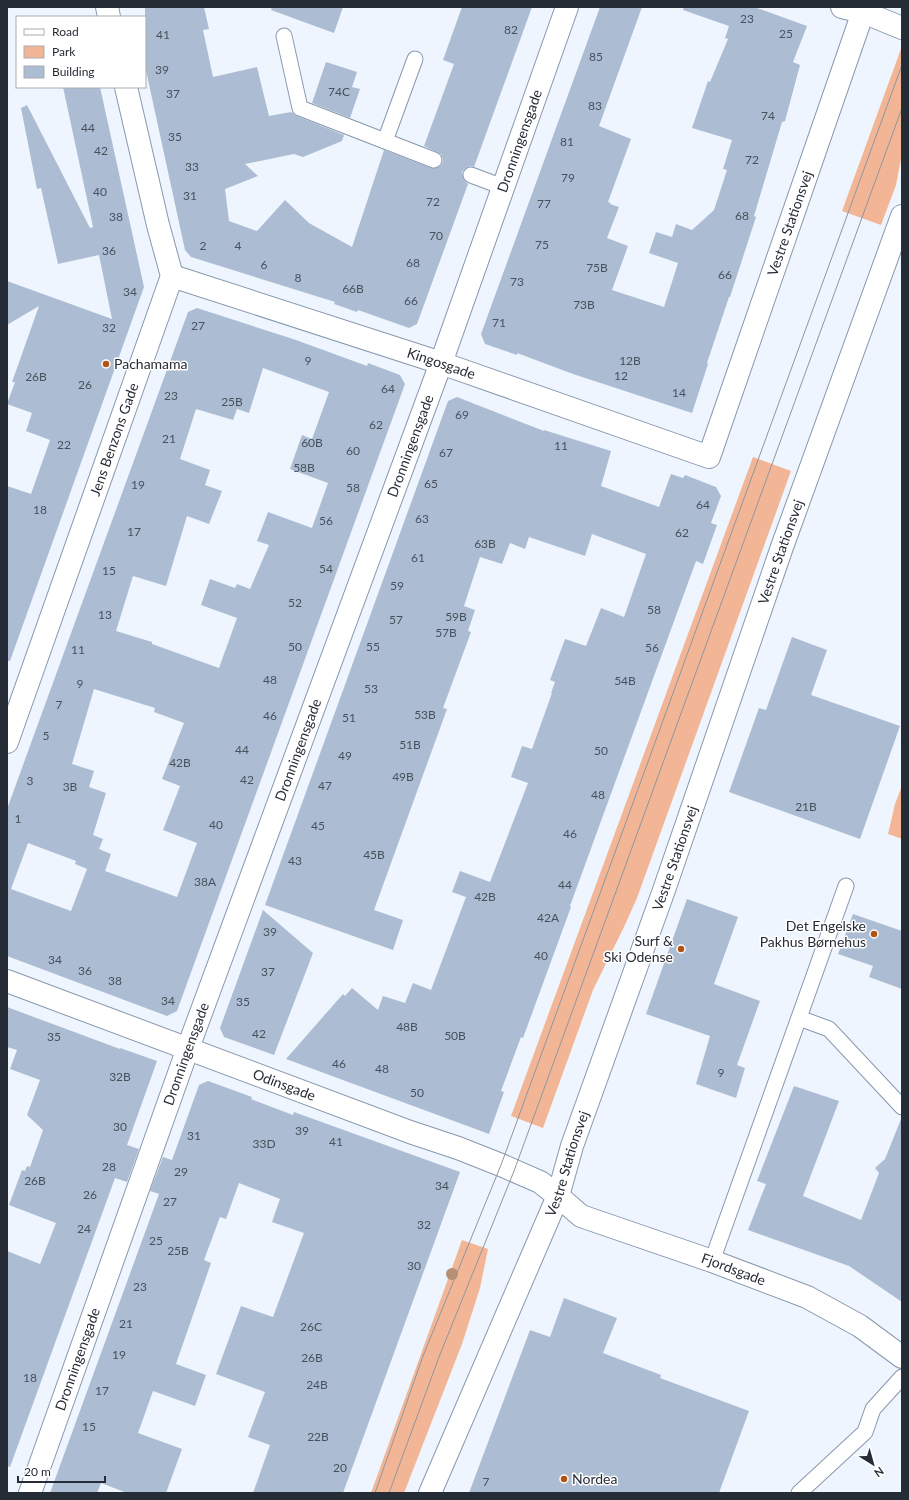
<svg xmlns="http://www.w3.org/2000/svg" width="909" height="1500" viewBox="0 0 909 1500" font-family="Lato,sans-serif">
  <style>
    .green { fill: #f2b697 }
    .building { fill: #acbdd3; fill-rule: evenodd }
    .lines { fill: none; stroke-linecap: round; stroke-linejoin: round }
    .lane-casing { stroke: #8898ad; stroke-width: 17 }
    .street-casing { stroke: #8898ad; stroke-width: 24 }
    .secondary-casing { stroke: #8898ad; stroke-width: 24 }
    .lane { stroke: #fff; stroke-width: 15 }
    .street { stroke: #fff; stroke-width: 22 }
    .secondary { stroke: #fff; stroke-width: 22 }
    .tram { stroke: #8f959e; stroke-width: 1 }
    .tree { fill: #b58f76 }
    .poi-dot { fill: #b45311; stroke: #fff; stroke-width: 1.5 }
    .labels { text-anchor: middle; stroke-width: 3; stroke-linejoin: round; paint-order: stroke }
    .number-label { font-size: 12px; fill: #48505c }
    .street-label { font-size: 14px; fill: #262c35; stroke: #fff }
    .poi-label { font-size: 14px; fill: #262c35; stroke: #fff; text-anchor: start }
  </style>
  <rect width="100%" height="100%" fill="#eef5fe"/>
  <g class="green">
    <polygon points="902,46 902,154 896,185 881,225 842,211"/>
    <polygon points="753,457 791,471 637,898 624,927 593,990 543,1128 511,1116"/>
    <polygon points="902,786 902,839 888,834 895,804"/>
    <polygon points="462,1240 488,1249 480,1288 462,1344 404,1493 371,1493"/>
  </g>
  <g class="building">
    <polygon points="145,7 204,7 209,29 203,30 213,77 257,67 269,116 291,112 297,116 344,135 342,141 303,157 294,154 245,164 258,176 225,189 229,221 257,231 285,200 309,223 352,247 384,150 431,168 439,167 442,164 443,159 441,154 424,146 454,64 443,60 462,7 532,7 474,167 470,166 466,168 462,172 464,180 468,184 417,324 409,328 358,310 357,312 334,304 335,302 191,257 185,250 145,66"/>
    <polygon points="272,7 343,7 334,33 271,10"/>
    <polygon points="600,7 642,7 599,126 631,139 608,202 611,203 610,204 619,207 607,238 628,246 612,290 664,307 678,263 649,253 656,232 672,237 676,224 692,230 714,210 727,170 723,169 732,140 692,128 708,81 710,82 728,39 725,38 729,26 683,10 684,7 754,7 807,26 793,62 800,65 785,121 782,122 754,216 756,217 730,297 729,297 707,363 708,364 692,413 573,374 517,353 517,355 485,344 481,334"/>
    <polygon points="326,62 357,72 352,87 360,89 350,118 312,103"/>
    <polygon points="63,87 100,87 144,287 10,661 7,661 7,486 31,494 50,440 26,431 32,413 7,404 15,382 12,382 39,306 7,325 7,281 112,319 99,255 58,264 41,188 37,189 21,108 27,105 90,228 93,227"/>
    <path d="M197,308l99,32 71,26 1,-3 32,12 5,9 -228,627 -10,5 -160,-60v-147l181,-497zM263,368l66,24 -17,47 -10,-4 -12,34 38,14 -16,45 -44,-16 -11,29 12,4 -19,44 -13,-5 -2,4 -25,-9 -9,26 36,13 -18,50 -67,-24v-2l-36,-11 17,-55 33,10 21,-70 22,8 13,-33 -17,-6 5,-15 -30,-11 16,-50 37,11 4,-11 12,4zM94,689l61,19 -1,4 30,11 -22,56 18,7 -17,44 34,13 -20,54 -72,-26 6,-17 -12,-5 4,-10 -10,-4 13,-42 -17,-6 5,-16 -22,-7zM28,843l48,18 -1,3 12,5 -16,42 -60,-22z"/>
    <polygon points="457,397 544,431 544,430 611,451 601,486 659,507 671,474 683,478 685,475 716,487 721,496 711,523 717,525 703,564 696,561 570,906 571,907 523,1038 521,1037 501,1091 504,1092 489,1134 286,1059 343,994 345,996 352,988 378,1010 383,996 405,1003 413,983 431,990 466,897 452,892 460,871 490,882 528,783 511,777 522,746 532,749 552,693 551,693 555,682 550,680 565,639 586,646 601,608 624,617 646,554 592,534 585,556 529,537 525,549 510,543 502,564 480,557 464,606 475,610 468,631 471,632 443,708 447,709 374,910 403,920 393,950 265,905 448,401"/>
    <polygon points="792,637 827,650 811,695 900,726 860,839 729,792 759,708 766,710"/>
    <polygon points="687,899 738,917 714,984 760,1001 737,1065 745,1068 736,1098 696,1084 710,1036 646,1014"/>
    <polygon points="263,910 313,953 274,1055 224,1037 220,1028"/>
    <polygon points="853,914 902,931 902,989 869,977 873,966 838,954"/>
    <polygon points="7,1007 120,1049 120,1048 157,1061 127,1145 139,1149 127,1182 115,1178 10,1467 7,1466 7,1251 40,1264 56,1223 9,1205 22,1170 25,1171 27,1166 30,1167 43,1130 27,1115 40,1080 10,1069 17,1050 7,1047"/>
    <polygon points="208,1081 252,1097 251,1099 293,1115 294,1112 460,1172 343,1493 253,1493 270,1445 248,1437 265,1392 216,1374 241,1306 273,1317 304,1233 272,1222 280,1199 239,1183 226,1219 220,1217 204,1260 211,1263 176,1364 206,1375 195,1406 153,1391 138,1433 182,1449 166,1493 127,1493 101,1483 97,1493 50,1493 159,1194 150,1191 163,1157 172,1160 199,1085"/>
    <polygon points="794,1086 839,1101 803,1196 861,1220 879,1173 875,1168 885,1159 901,1119 902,1119 902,1302 849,1266 748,1230 766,1184 757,1181"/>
    <polygon points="564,1298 617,1318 603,1353 661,1375 660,1378 749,1411 719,1493 469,1493 530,1330 550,1337"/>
  </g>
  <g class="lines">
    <g class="lane-casing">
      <g id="lane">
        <polyline points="284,36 300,108 434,160"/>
        <polyline points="385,141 415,59"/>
        <polyline points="471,175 503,187"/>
        <polyline points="799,1018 829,1029 902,1107"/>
        <polyline points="712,1261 846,886"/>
        <polyline points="799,1493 865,1432 873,1409 902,1377"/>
      </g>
    </g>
    <g class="street-casing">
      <g id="street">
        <polyline points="107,7 109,17"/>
        <polyline points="842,7 863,12 902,28"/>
        <path id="s1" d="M172,276l269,87 268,94 154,-445"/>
        <path id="s2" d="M7,742l165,-466 -14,-51 -32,-138"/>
        <path id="s3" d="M7,981l403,151 48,16 43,17 39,17 18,14"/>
        <path id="s4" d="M30,1493l158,-445 253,-685 126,-356"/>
      </g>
    </g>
    <g class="secondary-casing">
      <g id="secondary">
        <path id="s5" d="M558,1196l23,20 131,45 95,36 53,29 42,31"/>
        <path id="s6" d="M430,1493l128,-297 14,-50 92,-256 118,-343 120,-331"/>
      </g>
    </g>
    <use href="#lane" class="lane"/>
    <use href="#street" class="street"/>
    <use href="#secondary" class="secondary"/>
    <g class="tram">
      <polyline points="375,1493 423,1356 501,1165 902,65"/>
      <polyline points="389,1493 439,1357 514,1171 902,108"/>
    </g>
  </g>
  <circle class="tree" cx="452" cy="1274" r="6"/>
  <g class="poi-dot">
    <circle cx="106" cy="364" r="4"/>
    <circle cx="874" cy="934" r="4"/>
    <circle cx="681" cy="949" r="4"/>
    <circle cx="564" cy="1479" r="4"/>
  </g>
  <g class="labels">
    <g class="number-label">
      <text x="747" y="23">23</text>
      <text x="511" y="34">82</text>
      <text x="786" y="38">25</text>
      <text x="163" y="39">41</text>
      <text x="596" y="61">85</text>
      <text x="162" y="74">39</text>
      <text x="339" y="96">74C</text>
      <text x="173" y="98">37</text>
      <text x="595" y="110">83</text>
      <text x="768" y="120">74</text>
      <text x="88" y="132">44</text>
      <text x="175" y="141">35</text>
      <text x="567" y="146">81</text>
      <text x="101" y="155">42</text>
      <text x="752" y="164">72</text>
      <text x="192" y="171">33</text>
      <text x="568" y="182">79</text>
      <text x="100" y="196">40</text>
      <text x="190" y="200">31</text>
      <text x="433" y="206">72</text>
      <text x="544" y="208">77</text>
      <text x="742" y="220">68</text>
      <text x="116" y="221">38</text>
      <text x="436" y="240">70</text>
      <text x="542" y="249">75</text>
      <text x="203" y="250">2</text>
      <text x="238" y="250">4</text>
      <text x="109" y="255">36</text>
      <text x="413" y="267">68</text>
      <text x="264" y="269">6</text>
      <text x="597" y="272">75B</text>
      <text x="725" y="279">66</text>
      <text x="298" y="282">8</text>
      <text x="517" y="286">73</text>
      <text x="353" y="293">66B</text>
      <text x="130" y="296">34</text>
      <text x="411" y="305">66</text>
      <text x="584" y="309">73B</text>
      <text x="499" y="327">71</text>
      <text x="198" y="330">27</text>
      <text x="109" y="332">32</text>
      <text x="308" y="365">9</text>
      <text x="630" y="365">12B</text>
      <text x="621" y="380">12</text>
      <text x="36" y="381">26B</text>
      <text x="85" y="389">26</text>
      <text x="388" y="393">64</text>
      <text x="679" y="397">14</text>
      <text x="171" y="400">23</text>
      <text x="232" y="406">25B</text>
      <text x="462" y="419">69</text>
      <text x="376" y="429">62</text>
      <text x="169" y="443">21</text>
      <text x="312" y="447">60B</text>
      <text x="64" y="449">22</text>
      <text x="561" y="450">11</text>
      <text x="353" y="455">60</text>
      <text x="446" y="457">67</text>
      <text x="304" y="472">58B</text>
      <text x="431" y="488">65</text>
      <text x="138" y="489">19</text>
      <text x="353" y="492">58</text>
      <text x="703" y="509">64</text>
      <text x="40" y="514">18</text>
      <text x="422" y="523">63</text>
      <text x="326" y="525">56</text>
      <text x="134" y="536">17</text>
      <text x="682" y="537">62</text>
      <text x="485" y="548">63B</text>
      <text x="418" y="562">61</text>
      <text x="326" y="573">54</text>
      <text x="109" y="575">15</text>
      <text x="397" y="590">59</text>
      <text x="295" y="607">52</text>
      <text x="654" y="614">58</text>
      <text x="105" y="619">13</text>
      <text x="456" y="621">59B</text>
      <text x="396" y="624">57</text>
      <text x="446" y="637">57B</text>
      <text x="295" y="651">50</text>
      <text x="373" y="651">55</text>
      <text x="652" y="652">56</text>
      <text x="78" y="654">11</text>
      <text x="270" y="684">48</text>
      <text x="625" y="685">54B</text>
      <text x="80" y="688">9</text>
      <text x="371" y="693">53</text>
      <text x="59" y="709">7</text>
      <text x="425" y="719">53B</text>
      <text x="270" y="720">46</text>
      <text x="349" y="722">51</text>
      <text x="46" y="740">5</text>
      <text x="410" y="749">51B</text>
      <text x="242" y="754">44</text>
      <text x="601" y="755">50</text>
      <text x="345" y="760">49</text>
      <text x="180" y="767">42B</text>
      <text x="403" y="781">49B</text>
      <text x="247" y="784">42</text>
      <text x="30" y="785">3</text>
      <text x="325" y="790">47</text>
      <text x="70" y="791">3B</text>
      <text x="598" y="799">48</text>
      <text x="806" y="811">21B</text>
      <text x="18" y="823">1</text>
      <text x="216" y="829">40</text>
      <text x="318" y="830">45</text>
      <text x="570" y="838">46</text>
      <text x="374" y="859">45B</text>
      <text x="295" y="865">43</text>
      <text x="205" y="886">38A</text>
      <text x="565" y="889">44</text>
      <text x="485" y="901">42B</text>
      <text x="548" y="922">42A</text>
      <text x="270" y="936">39</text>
      <text x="541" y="960">40</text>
      <text x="55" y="964">34</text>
      <text x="85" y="975">36</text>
      <text x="268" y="976">37</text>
      <text x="115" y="985">38</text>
      <text x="168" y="1005">34</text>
      <text x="243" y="1006">35</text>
      <text x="407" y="1031">48B</text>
      <text x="259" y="1038">42</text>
      <text x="455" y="1040">50B</text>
      <text x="54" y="1041">35</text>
      <text x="339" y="1068">46</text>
      <text x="382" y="1073">48</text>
      <text x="721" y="1077">9</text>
      <text x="120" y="1081">32B</text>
      <text x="417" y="1097">50</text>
      <text x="120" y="1131">30</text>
      <text x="302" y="1135">39</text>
      <text x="194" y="1140">31</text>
      <text x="336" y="1146">41</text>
      <text x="264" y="1148">33D</text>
      <text x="109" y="1171">28</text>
      <text x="181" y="1176">29</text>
      <text x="35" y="1185">26B</text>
      <text x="442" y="1190">34</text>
      <text x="90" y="1199">26</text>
      <text x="170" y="1206">27</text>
      <text x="424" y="1229">32</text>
      <text x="84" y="1233">24</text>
      <text x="156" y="1245">25</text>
      <text x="178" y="1255">25B</text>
      <text x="414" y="1270">30</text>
      <text x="140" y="1291">23</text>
      <text x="126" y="1328">21</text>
      <text x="311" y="1331">26C</text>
      <text x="119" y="1359">19</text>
      <text x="312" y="1362">26B</text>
      <text x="30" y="1382">18</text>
      <text x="317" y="1389">24B</text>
      <text x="102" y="1395">17</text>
      <text x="89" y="1431">15</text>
      <text x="318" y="1441">22B</text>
      <text x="340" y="1472">20</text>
      <text x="486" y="1486">7</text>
    </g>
    <g class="street-label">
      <text dy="5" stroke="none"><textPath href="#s4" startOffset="1438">Dronningensgade</textPath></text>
      <text dy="5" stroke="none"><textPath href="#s1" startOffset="814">Vestre Stationsvej</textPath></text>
      <text dy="5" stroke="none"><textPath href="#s1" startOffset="283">Kingosgade</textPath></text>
      <text dy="5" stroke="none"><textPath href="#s2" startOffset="321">Jens Benzons Gade</textPath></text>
      <text dy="5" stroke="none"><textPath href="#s4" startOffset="1114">Dronningensgade</textPath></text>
      <text dy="5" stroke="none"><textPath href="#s6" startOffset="1005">Vestre Stationsvej</textPath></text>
      <text dy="5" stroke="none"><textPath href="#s4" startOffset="790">Dronningensgade</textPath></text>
      <text dy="5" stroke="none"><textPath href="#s6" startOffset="681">Vestre Stationsvej</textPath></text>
      <text dy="5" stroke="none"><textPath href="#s4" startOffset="466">Dronningensgade</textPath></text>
      <text dy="5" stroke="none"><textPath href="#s3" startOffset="296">Odinsgade</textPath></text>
      <text dy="5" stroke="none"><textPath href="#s6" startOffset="357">Vestre Stationsvej</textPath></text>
      <text dy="5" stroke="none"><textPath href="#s5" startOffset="192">Fjordsgade</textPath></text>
      <text dy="5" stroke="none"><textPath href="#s4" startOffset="142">Dronningensgade</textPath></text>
    </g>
    <g class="poi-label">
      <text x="114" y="369">Pachamama</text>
      <text x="866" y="931" text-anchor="end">Det Engelske<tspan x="866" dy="16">Pakhus Børnehus</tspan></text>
      <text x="673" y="946" text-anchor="end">Surf &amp;<tspan x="673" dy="16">Ski Odense</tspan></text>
      <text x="572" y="1484">Nordea</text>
    </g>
  </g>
  <rect width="909" height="1500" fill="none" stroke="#262c35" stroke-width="16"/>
  <rect x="16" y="16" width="130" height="72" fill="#ffffff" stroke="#a8abae"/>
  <rect x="24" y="29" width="20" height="6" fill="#ffffff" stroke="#a8abae"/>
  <text x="52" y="36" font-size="12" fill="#262c35">Road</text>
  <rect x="24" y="46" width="20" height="12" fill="#f2b697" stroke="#a8abae"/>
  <text x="52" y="56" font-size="12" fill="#262c35">Park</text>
  <rect x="24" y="66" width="20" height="12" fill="#acbdd3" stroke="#a8abae"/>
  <text x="52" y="76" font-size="12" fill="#262c35">Building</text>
  <g transform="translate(873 1464) rotate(143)" stroke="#ffffff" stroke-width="3" paint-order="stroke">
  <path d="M0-3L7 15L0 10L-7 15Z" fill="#262c35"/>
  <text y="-6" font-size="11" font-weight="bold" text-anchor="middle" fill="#262c35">N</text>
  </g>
  <path d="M18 1476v6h87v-6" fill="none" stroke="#262c35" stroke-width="2"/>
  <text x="24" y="1476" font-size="12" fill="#262c35" stroke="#ffffff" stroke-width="3" paint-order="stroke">20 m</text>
</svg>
